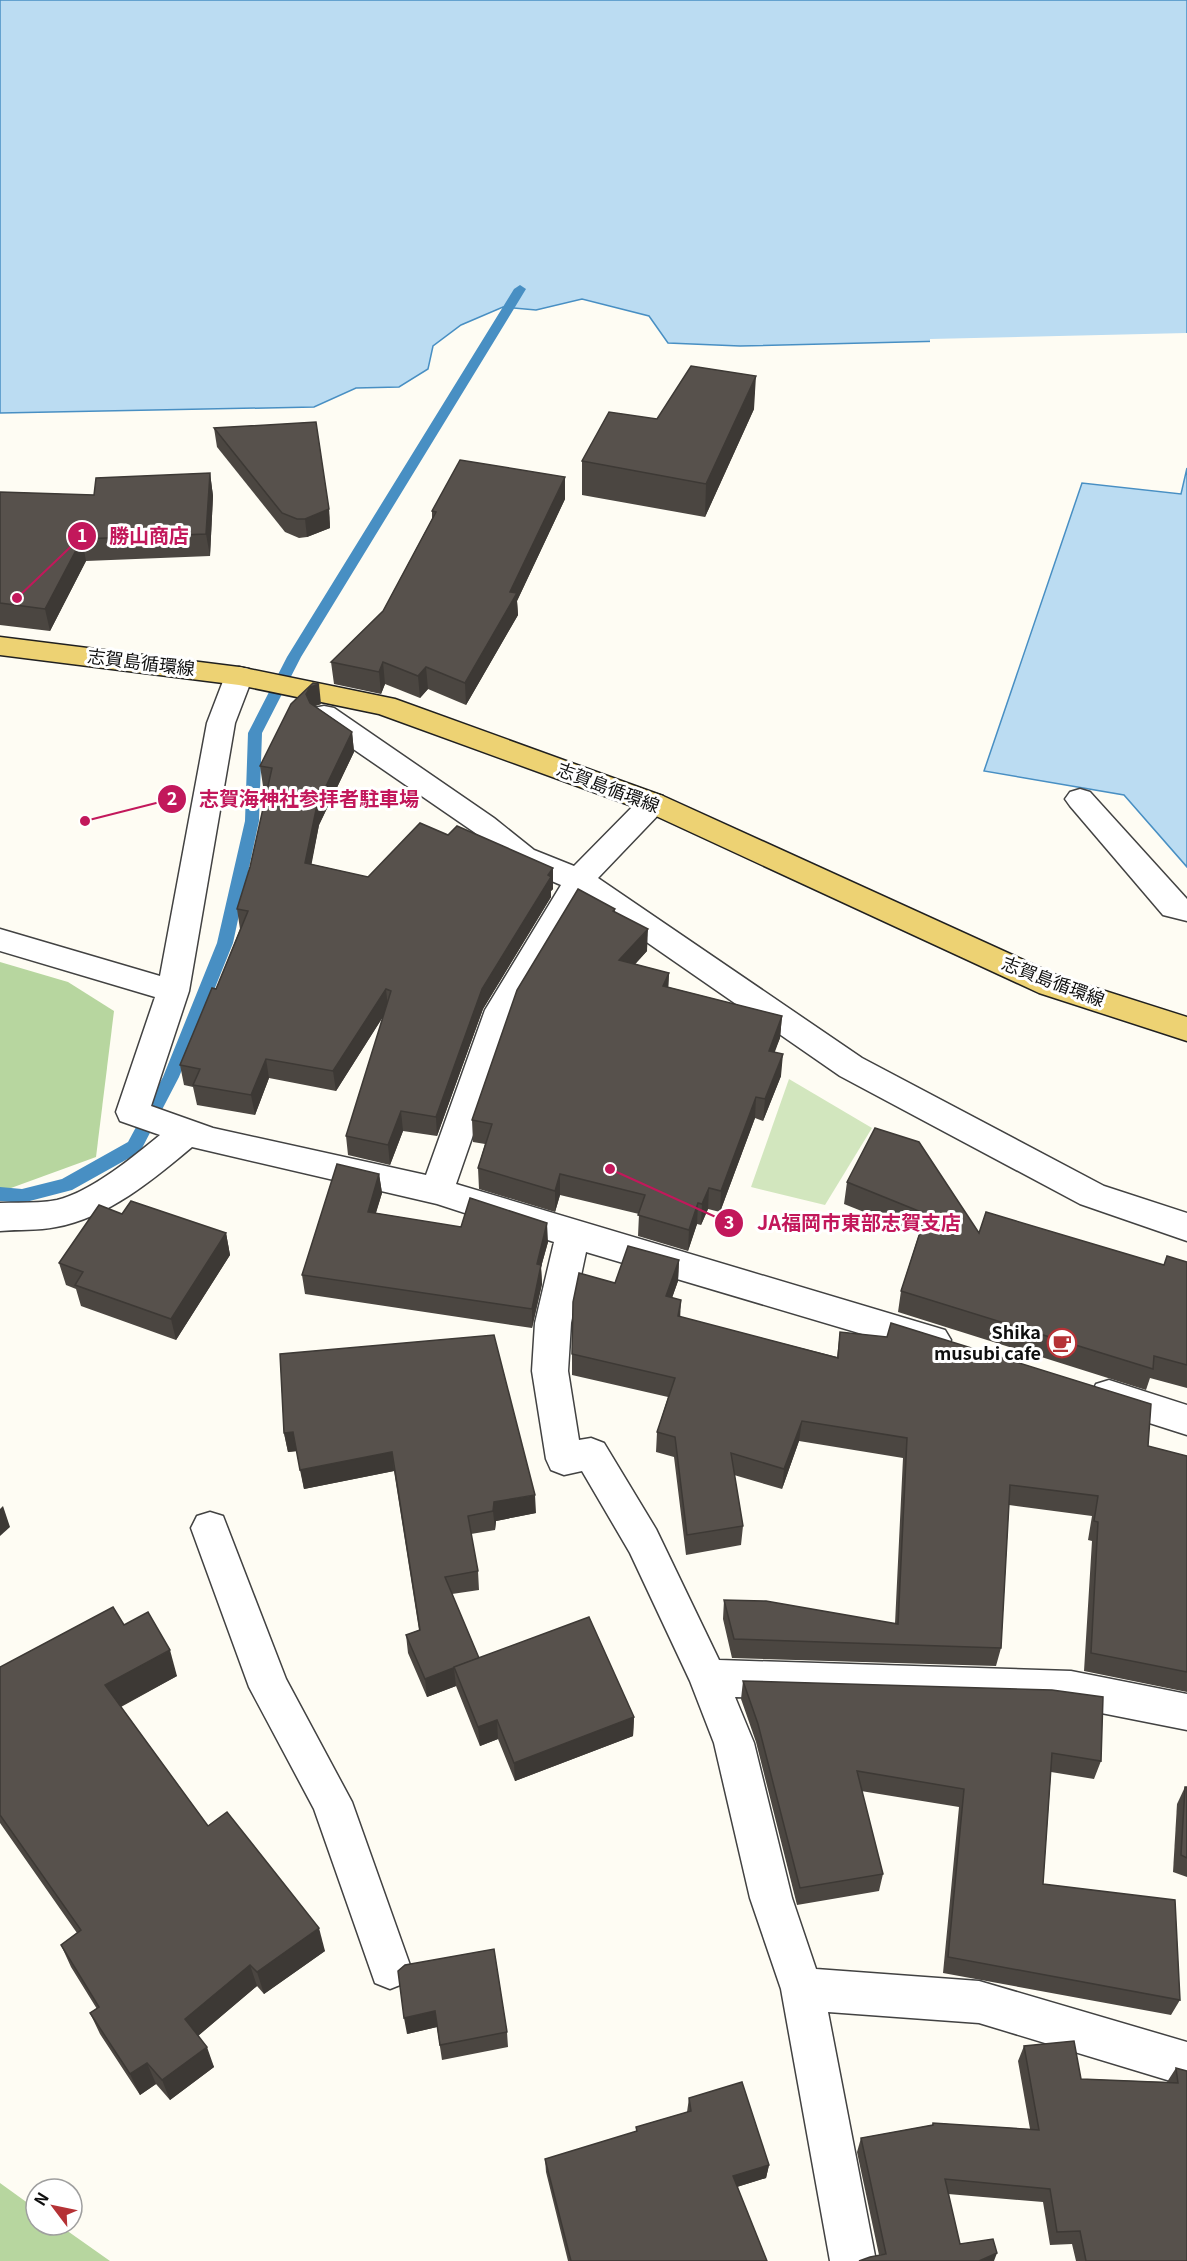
<svg xmlns="http://www.w3.org/2000/svg" width="1187" height="2261" viewBox="0 0 1187 2261" font-family="Georgia,'Noto Sans JP',serif">
  <style>
    .green { fill: #d2e6be }
    .forest { fill: #b7d69f }
    .water { fill: #bbdcf2; stroke: #488fc3; stroke-width: 1.5 }
    .pier { fill: #fefcf3 }
    .lines { fill: none; stroke-linecap: round; stroke-linejoin: round }
    .stream { fill: #488fc3; fill-rule: evenodd }
    .minor-casing { stroke: #424242; stroke-width: 3 }
    .major-casing { stroke: #202020; stroke-width: 3 }
    .minor { fill: #fff; fill-rule: evenodd }
    .major { fill: #edd273; fill-rule: evenodd }
    .wall { fill: #4b4641 }
    .shaded-wall { fill: #3d3935 }
    .building { fill: #57514c; stroke: #3d3935; stroke-width: 1.5 }
    .labels { text-anchor: middle; stroke-width: 6; stroke-linejoin: round; paint-order: stroke }
    .street-label { font-size: 18px; fill: #0f0f0f; stroke: #fff }
    .poi-label { font-size: 18px; font-weight: bold; fill: #0f0f0f; stroke: #fff; text-anchor: end }
    .leader { fill: none; stroke: #c2185b; stroke-width: 2 }
    .callout-dot { fill: #c2185b; stroke: #fff; stroke-width: 2 }
    .mark-label { font-size: 18px; text-anchor: middle; font-weight: bold; fill: #fff }
    .callout-label { font-size: 20px; text-anchor: middle; font-weight: bold; fill: #c2185b; stroke: #fff; stroke-width: 6; stroke-linejoin: round; paint-order: stroke }
  </style>
  <rect width="100%" height="100%" fill="#fefcf3"/>
  <polygon class="green" points="789,1079 872,1128 825,1205 751,1187"/>
  <g class="forest">
    <polygon points="0,962 68,982 114,1011 96,1157 11,1188 0,1188"/>
    <polygon points="0,2183 36,2209 36,2225 59,2225 110,2261 0,2261"/>
  </g>
  <g class="water">
    <polygon points="0,0 1187,0 1187,335 740,346 668,343 649,316 582,299 536,310 503,307 461,325 433,346 428,369 399,387 356,388 314,407 0,413"/>
    <polygon points="1187,468 1187,867 1124,795 984,771 1082,483 1181,494"/>
  </g>
  <polygon class="pier" points="1187,333 1187,338 930,343 930,339"/>
  <g class="lines">
    <polygon class="stream" points="520,285 526,289 301,657 262,733 259,821 233,943 179,1077 140,1152 72,1190 22,1203 0,1201 0,1187 22,1189 62,1179 128,1142 163,1077 217,943 245,821 248,733 287,657 514,289"/>
    <g class="minor-casing">
      <g id="minor">
        <path d="M239,667l10,2 4,7 -18,47 -46,268 -38,115 62,22 213,47 59,-165 76,-125 -49,-21 -38,-32 -160,-110 -4,-7 4,-7 10,-2 10,2 160,110 40,32 40,16 69,-70 10,-3 10,3 5,7 -5,7 -65,68 264,180 242,128 83,27v28l-107,-37 -240,-128 -257,-178 -67,113 -60,173 489,146 6,10 -6,10 -12,5 -347,-103 -15,71 -3,48 11,69 12,-2 13,5 52,86 63,131 352,11 116,23v36l-116,-23 -336,-10 19,46 38,155 24,71 163,12 208,61v44l-208,-63 -151,-11 48,249h-46l-49,-272 -31,-91 -36,-155 -24,-62 -60,-128 -48,-82 -18,4 -13,-5 -5,-11 -14,-88 3,-48 19,-81 -117,-38 -245,-57c-38,32 -85,71 -136,80 -18,4 -37,2 -56,4v-28c18,-1 38,1 57,-3 34,-8 76,-43 103,-65l-40,-14 -4,-9 39,-115 -155,-46v-22l160,47 47,-253 18,-47 4,-7z"/>
        <polygon points="1080,789 1090,792 1187,899 1187,921 1163,915 1070,806 1065,799 1070,792"/>
        <polygon points="1109,1380 1187,1405 1187,1435 1096,1406 1091,1395 1096,1384"/>
        <polygon points="210,1512 223,1516 286,1679 352,1802 411,1968 405,1983 390,1989 375,1983 314,1809 249,1687 191,1528 197,1516"/>
      </g>
    </g>
    <g class="major-casing">
      <polygon id="major" points="0,637 239,667 395,699 663,796 1061,977 1187,1017 1187,1041 1039,993 643,810 379,714 239,685 0,655"/>
    </g>
    <use href="#minor" class="minor"/>
    <use href="#major" class="major"/>
  </g>
  <g class="wall">
    <polygon points="754,409 705,517 582,495 582,461 657,419"/>
    <polygon points="214,428 329,509 330,528 307,537 299,538 285,532 217,447"/>
    <polygon points="210,473 213,496 210,556 86,561 50,631 0,625 0,492 94,495"/>
    <polygon points="565,499 517,601 518,615 466,705 428,689 420,698 385,684 381,694 334,684 331,662 383,611 432,519 432,511"/>
    <polygon points="291,704 321,704 315,706 352,732 354,752 319,825 311,864 368,877 553,889 551,891 551,897 483,1009 437,1136 403,1131 390,1165 348,1155 346,1136 384,1015 336,1091 269,1078 255,1115 197,1105 193,1087 184,1085 180,1065 216,989 240,929 237,909 250,867 268,787 263,786 260,766"/>
    <polygon points="615,909 615,912 647,951 635,964 669,973 668,987 782,1016 780,1038 774,1052 781,1076 763,1121 755,1118 720,1212 708,1209 701,1225 697,1224 688,1251 638,1236 639,1214 560,1195 555,1212 479,1189 478,1168 485,1144 473,1142 472,1120"/>
    <polygon points="379,1174 382,1193 376,1213 548,1242 541,1267 542,1284 532,1328 305,1294 302,1275"/>
    <polygon points="847,1182 979,1233 1164,1265 1187,1262 1187,1388 1150,1378 1146,1390 898,1312 901,1291 919,1234 844,1204"/>
    <polygon points="122,1214 226,1233 230,1255 176,1340 81,1306 76,1289 66,1285 59,1263"/>
    <polygon points="679,1260 678,1281 672,1298 680,1317 837,1357 840,1332 1148,1446 1187,1456 1187,1692 1084,1671 1092,1541 1088,1540 1092,1516 1009,1505 1001,1648 996,1666 732,1658 723,1619 724,1600 895,1624 903,1458 799,1441 782,1489 734,1475 743,1526 741,1545 686,1555 674,1457 656,1452 657,1432 668,1397 572,1375 572,1354 615,1283"/>
    <polygon points="280,1354 536,1513 496,1521 495,1530 471,1534 478,1571 479,1590 452,1594 479,1658 634,1717 633,1736 515,1781 498,1739 480,1746 456,1686 427,1697 408,1653 406,1635 419,1630 394,1471 304,1489 297,1451 288,1452 284,1433"/>
    <polygon points="124,1625 177,1676 121,1707 208,1826 325,1951 264,1994 257,1986 198,2036 214,2067 170,2100 156,2084 140,2095 100,2034 90,2013 97,2009 71,1967 61,1945 77,1933 0,1823 0,1667"/>
    <polygon points="743,1681 1101,1761 1094,1779 1051,1772 1043,1884 1180,2000 1171,2015 943,1973 959,1807 861,1791 883,1874 879,1891 797,1905 756,1742 741,1699"/>
    <polygon points="1185,1787 1187,1787 1187,1877 1173,1872 1177,1804"/>
    <polygon points="494,1949 507,2032 508,2047 442,2060 437,2027 407,2034"/>
    <polygon points="1024,2046 1081,2079 1167,2082 1176,2068 1187,2071 1187,2261 1076,2261 1072,2244 1050,2245 1043,2202 948,2194 960,2244 879,2255 857,2152 861,2138 932,2125 933,2123 1030,2129 1018,2061"/>
    <polygon points="689,2098 769,2165 766,2178 737,2187 767,2261 568,2261 546,2172 545,2159 636,2132 636,2127 687,2112"/>
  </g>
  <g class="shaded-wall">
    <polygon points="756,376 754,409 705,517 706,484"/>
    <polygon points="210,473 213,496 210,556 206,534"/>
    <polygon points="565,477 565,499 517,601 518,615 466,705 465,683 510,592"/>
    <polygon points="329,509 330,528 307,537 305,519"/>
    <polygon points="82,539 86,561 50,631 45,609"/>
    <polygon points="383,662 385,684 381,694 379,672"/>
    <polygon points="426,667 428,689 420,698 418,676"/>
    <polygon points="319,684 321,704 312,707 306,694 310,687"/>
    <polygon points="352,732 354,752 319,825 308,883 305,863 317,805"/>
    <polygon points="553,868 553,889 551,891 551,897 483,1009 437,1136 436,1117 482,989 548,875"/>
    <polygon points="648,929 647,951 619,982 619,960"/>
    <polygon points="669,973 668,994 663,986"/>
    <polygon points="386,989 388,1009 336,1091 333,1071"/>
    <polygon points="782,1016 780,1038 767,1073 769,1051"/>
    <polygon points="783,1054 781,1076 763,1121 765,1099"/>
    <polygon points="266,1059 269,1078 255,1115 251,1095"/>
    <polygon points="756,1097 755,1118 720,1212 721,1191"/>
    <polygon points="401,1111 403,1131 390,1165 388,1145"/>
    <polygon points="379,1174 382,1193 370,1231 368,1212"/>
    <polygon points="560,1174 560,1195 555,1212 555,1191"/>
    <polygon points="709,1188 708,1209 701,1225 702,1204"/>
    <polygon points="698,1203 697,1224 688,1251 689,1230"/>
    <polygon points="547,1223 548,1242 541,1267 542,1284 532,1328 532,1309 537,1264"/>
    <polygon points="226,1233 230,1255 176,1340 171,1319"/>
    <polygon points="679,1260 678,1281 665,1317 666,1296"/>
    <polygon points="681,1300 680,1321 678,1316"/>
    <polygon points="802,1421 799,1441 782,1489 784,1469"/>
    <polygon points="293,1432 297,1451 288,1452 284,1433"/>
    <polygon points="392,1452 394,1471 304,1489 300,1470"/>
    <polygon points="535,1495 536,1513 496,1521 495,1530 493,1511 494,1502"/>
    <polygon points="3,1506 10,1527 0,1536 0,1509"/>
    <polygon points="170,1650 177,1676 114,1710 105,1685"/>
    <polygon points="454,1668 456,1686 427,1697 425,1679"/>
    <polygon points="634,1717 633,1736 515,1781 514,1763"/>
    <polygon points="497,1720 498,1739 480,1746 478,1727"/>
    <polygon points="319,1928 325,1951 264,1994 257,1972"/>
    <polygon points="250,1965 257,1986 193,2040 185,2019"/>
    <polygon points="435,2011 437,2027 407,2034 404,2018"/>
    <polygon points="207,2047 214,2067 170,2100 162,2080"/>
    <polygon points="147,2063 156,2084 140,2095 130,2074"/>
    <polygon points="769,2165 766,2178 730,2189 733,2176"/>
    <polygon points="997,2253 994,2261 979,2261"/>
  </g>
  <g class="building">
    <polygon points="691,366 756,376 706,484 582,461 609,412 657,419"/>
    <polygon points="316,422 329,509 305,519 297,519 282,513 214,428"/>
    <polygon points="460,460 565,477 510,592 517,593 465,683 426,667 418,676 383,662 379,672 331,662 383,611 436,512 432,511"/>
    <polygon points="210,473 206,534 82,539 45,609 0,603 0,492 94,495 96,478"/>
    <polygon points="313,683 319,684 310,687 306,694 310,703 352,732 317,805 305,863 368,877 420,823 448,835 457,826 553,868 548,875 551,877 482,989 436,1117 401,1111 388,1145 346,1136 391,991 386,989 333,1071 266,1059 251,1095 193,1085 200,1069 180,1065 212,988 216,989 248,911 237,909 250,867 272,768 260,766 291,704"/>
    <polygon points="578,889 615,909 613,911 648,929 619,960 669,973 663,986 782,1016 769,1051 783,1054 765,1099 756,1097 721,1191 709,1188 702,1204 698,1203 689,1230 638,1215 645,1195 560,1174 555,1191 478,1168 492,1124 472,1120 517,990"/>
    <polygon points="875,1128 919,1142 979,1233 986,1212 1164,1265 1167,1256 1187,1262 1187,1365 1154,1356 1153,1369 901,1291 926,1214 847,1182"/>
    <polygon points="337,1164 379,1174 368,1212 461,1227 470,1198 547,1223 537,1264 541,1265 532,1309 302,1275"/>
    <polygon points="131,1201 226,1233 171,1319 75,1285 83,1272 59,1263 99,1205 122,1214"/>
    <polygon points="628,1246 679,1260 666,1296 681,1300 678,1316 838,1358 840,1332 887,1337 891,1323 1151,1404 1148,1446 1187,1456 1187,1672 1091,1653 1098,1522 1094,1521 1098,1496 1010,1485 1001,1648 734,1639 724,1600 766,1601 898,1624 907,1438 802,1421 784,1469 731,1453 743,1526 687,1535 675,1437 657,1432 675,1378 572,1354 573,1302 579,1273 615,1283"/>
    <polygon points="494,1335 535,1495 494,1502 493,1511 468,1516 478,1571 445,1577 479,1658 425,1679 406,1635 420,1630 392,1452 300,1470 293,1432 284,1433 280,1354"/>
    <polygon points="113,1607 124,1625 148,1612 170,1650 105,1685 208,1826 227,1812 319,1928 257,1972 250,1965 185,2019 207,2047 162,2080 147,2063 130,2074 90,2013 99,2007 61,1945 81,1930 0,1815 0,1667"/>
    <polygon points="589,1617 634,1717 514,1763 497,1720 478,1727 454,1667"/>
    <polygon points="743,1681 1052,1690 1103,1697 1101,1761 1052,1753 1043,1884 1175,1900 1180,2000 948,1957 964,1789 857,1771 883,1874 800,1888 758,1724"/>
    <polygon points="1185,1787 1187,1787 1187,1858 1181,1855"/>
    <polygon points="494,1949 507,2032 440,2045 435,2011 404,2018 398,1971 405,1965"/>
    <polygon points="1074,2041 1081,2079 1178,2083 1176,2068 1187,2071 1187,2261 1086,2261 1080,2231 1057,2232 1050,2189 945,2179 960,2244 993,2239 997,2253 979,2261 859,2261 870,2257 886,2254 861,2138 933,2125 933,2123 1039,2130 1024,2046"/>
    <polygon points="742,2082 769,2165 733,2176 767,2261 571,2261 545,2159 637,2131 636,2127 691,2111 689,2098"/>
  </g>
  <defs>
    <g id="cafe-ring" transform="scale(1.5)"><circle r="9.5" fill="#fff" stroke="#b53236" stroke-width="1.5"/><path d="M-5.5-4.5H6V0H3Q3 3.5 0 3.5H-2.5Q-5.5 3.5-5.5 0ZM3-3.2v2h1.7v-2ZM-6 4.5H4V6H-6Z" fill="#b53236"/></g>
  </defs>
  <g fill-rule="evenodd">
    <use href="#cafe-ring" x="1062" y="1343"/>
  </g>
  <g class="labels">
    <g class="street-label">
      <text transform="translate(141 663) rotate(7)" y="6">志賀島循環線</text>
      <text transform="translate(608 788) rotate(21)" y="6">志賀島循環線</text>
      <text transform="translate(1053 982) rotate(21)" y="6">志賀島循環線</text>
    </g>
    <g class="poi-label">
      <text x="1041" y="1339">Shika<tspan x="1041" dy="21">musubi cafe</tspan></text>
    </g>
  </g>
  <path class="leader" d="M17 598L82 536M85 821L172 799M610 1169L729 1223"/>
  <g class="callout-dot">
    <circle cx="17" cy="598" r="6"/>
    <circle cx="85" cy="821" r="6"/>
    <circle cx="610" cy="1169" r="6"/>
    <circle cx="82" cy="536" r="15"/>
    <circle cx="172" cy="799" r="15"/>
    <circle cx="729" cy="1223" r="15"/>
  </g>
  <g class="mark-label">
    <text x="82" y="542">1</text>
    <text x="172" y="805">2</text>
    <text x="729" y="1229">3</text>
  </g>
  <g class="callout-label">
    <text x="149" y="543">勝山商店</text>
    <text x="309" y="806">志賀海神社参拝者駐車場</text>
    <text x="859" y="1230">JA福岡市東部志賀支店</text>
  </g>
  <g transform="translate(54 2207) rotate(302)"><circle r="28" fill="#ffffff" stroke="#9f9f9f" stroke-width="1.5"/>
  <path d="M0-4.5L10 22L0 15L-10 22Z" fill="#b53236"/>
  <text y="-9" font-size="16" font-weight="bold" text-anchor="middle" fill="#0f0f0f">N</text>
  </g>
</svg>
